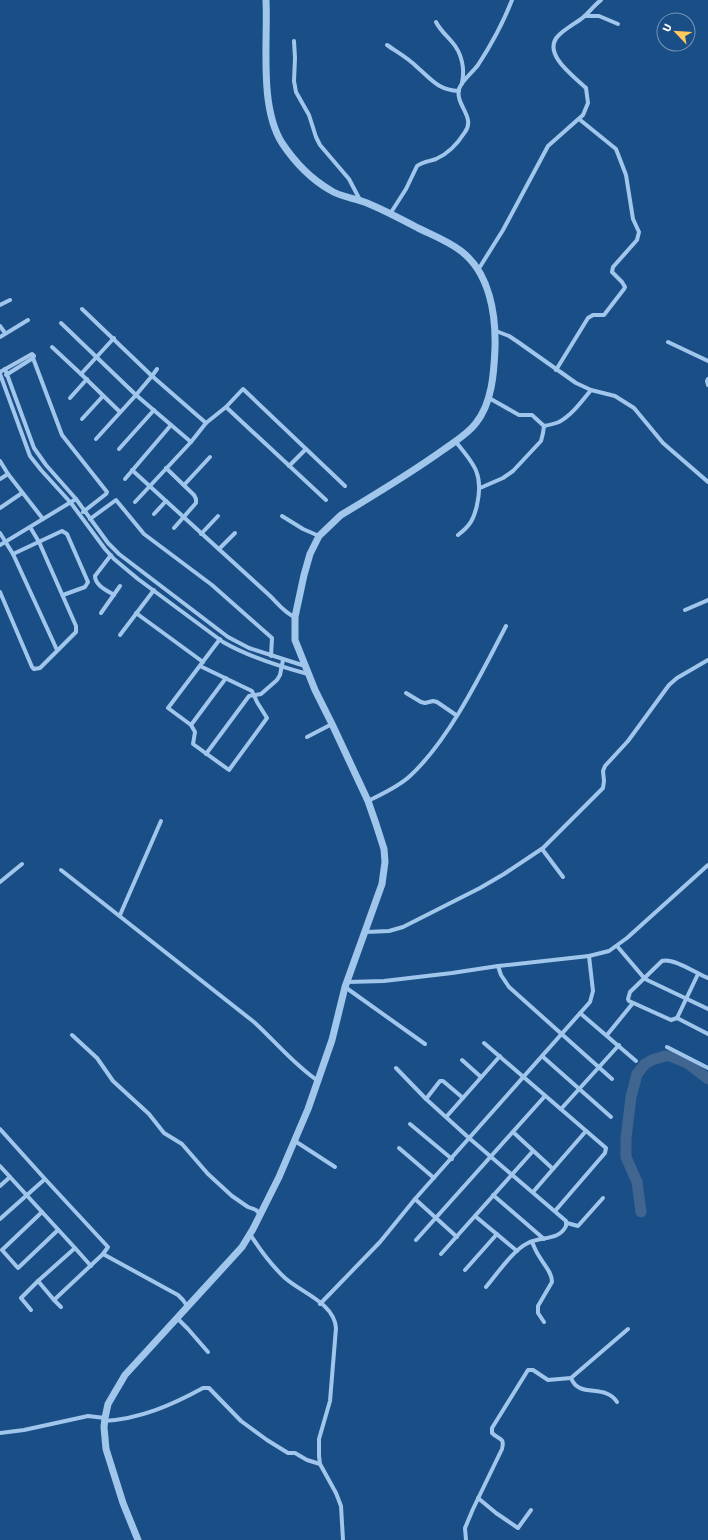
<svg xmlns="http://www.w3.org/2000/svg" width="708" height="1540" viewBox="0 0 708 1540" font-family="Signika,sans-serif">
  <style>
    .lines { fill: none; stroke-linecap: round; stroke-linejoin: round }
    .river { stroke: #40668f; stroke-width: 11 }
    .minor { stroke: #a1c6ec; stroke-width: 4 }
    .tertiary { stroke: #a1c6ec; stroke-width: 7 }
  </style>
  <rect width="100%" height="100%" fill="#1a4e86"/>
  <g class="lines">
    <polyline class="river" points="641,1212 637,1182 626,1157 626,1138 631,1097 637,1074 645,1064 652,1060 665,1056 670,1056 687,1063 708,1079"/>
    <g class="minor">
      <polyline points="585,16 599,16 618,24"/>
      <path d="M436,22c4,8 10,13 16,20 10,11 13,27 10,41"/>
      <polyline points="294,41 295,58 294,81 296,92 309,115 316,137 320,145 349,179 360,200"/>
      <path d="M387,45c10,7 21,13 30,22 15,13 21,23 42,24"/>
      <path d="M390,214l16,-25 11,-23c5,-4 13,-5 19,-7 12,-5 22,-16 29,-27 11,-15 -10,-27 -6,-43 3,-9 13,-16 19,-24 13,-20 25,-42 34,-65"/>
      <path d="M478,270l25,-40 45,-84 35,-31 5,-12 -2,-15c-11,-11 -46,-35 -27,-53 6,-6 15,-11 22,-16 8,-6 13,-14 20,-19"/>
      <polyline points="0,305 10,300"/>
      <polyline points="82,309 152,376 136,395 96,439"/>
      <polyline points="61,323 136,395 191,442"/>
      <polyline points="0,326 5,333"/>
      <polyline points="496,331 509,336 518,342 576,383 591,390 615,396 634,408 663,443 708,482"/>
      <polyline points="0,337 28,320"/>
      <polyline points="114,338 81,374 120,412"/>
      <polyline points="668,342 708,361"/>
      <polyline points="52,347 81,374"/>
      <polyline points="5,369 34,448 46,465 76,499 108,543 119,554 228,637 249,648 305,666"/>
      <polyline points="556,370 588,318 593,315 604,315 624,289 625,287 622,282 612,272 613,267 637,240 639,232 633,219 626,175 616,149 579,119"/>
      <polyline points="0,372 32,354 34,356 33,358 62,435 107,492 106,494 83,512"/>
      <path d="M0,374l30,82 11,14 30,33 34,46 9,10 24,20 85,63c26,15 55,24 85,32"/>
      <polyline points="6,375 33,358"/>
      <polyline points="708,379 707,381 708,385"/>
      <polyline points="70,398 87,379"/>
      <path d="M489,398l30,17h13l12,11c5,-1 10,-2 15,-4 13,-7 23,-21 32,-32"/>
      <polyline points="226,407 326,500"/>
      <polyline points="82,419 103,396"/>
      <polyline points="206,423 226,407 243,389 345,486"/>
      <path d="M455,441c19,23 29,33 22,64 -3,14 -7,21 -19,30"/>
      <polyline points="119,449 154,410"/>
      <polyline points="0,461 8,474 43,519"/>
      <polyline points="289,466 306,449"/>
      <polyline points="166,468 194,495 196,499 196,503 174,528"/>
      <path d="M132,470l136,124c9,8 16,19 27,23"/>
      <polyline points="0,479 8,474"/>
      <polyline points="125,479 171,425"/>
      <polyline points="184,485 210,457"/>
      <polyline points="480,488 503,478 513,471 541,441 543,433 544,426"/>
      <polyline points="135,502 191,442 206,423 152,376 157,369"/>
      <polyline points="0,508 22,493"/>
      <polyline points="154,514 166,501"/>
      <polyline points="282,516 303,529 319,536"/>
      <polyline points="90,519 116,500 144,534 212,585 272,638 271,656"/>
      <polyline points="0,533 13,554 57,650"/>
      <polyline points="201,534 218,516"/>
      <polyline points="0,545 76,499"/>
      <polyline points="219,549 235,533"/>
      <polyline points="13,554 62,531 67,534 88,582 85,587 63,595"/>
      <path d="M111,555l-16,21c0,9 11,14 19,19"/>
      <polyline points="0,592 32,667 34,669 40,668 76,632 76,626 39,542 30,527"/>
      <polyline points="685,610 708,600"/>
      <polyline points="101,613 120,586"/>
      <polyline points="136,613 203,662"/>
      <polyline points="120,635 154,590"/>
      <polyline points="200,666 252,691 257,702 267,718 229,770 193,744 195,732 191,725 168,708 220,639"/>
      <polyline points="406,693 421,702 425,703 433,701 437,702 456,715"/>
      <polyline points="191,725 226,678"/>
      <polyline points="307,737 332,724"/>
      <polyline points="206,754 249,696 261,694 277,680 280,675 283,660"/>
      <path d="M368,801c14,-7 30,-14 42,-25 39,-36 71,-102 96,-150"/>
      <polyline points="542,849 563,877"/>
      <path d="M61,870l193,152c22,20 38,41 64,59"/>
      <polyline points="0,882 22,864"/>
      <polyline points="120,915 161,821"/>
      <polyline points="366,932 389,931 403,927 480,888 504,874 543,848 603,788 604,781 603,771 605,766 628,741 669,685 677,678 708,660"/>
      <polyline points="617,946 645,979 708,1009"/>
      <polyline points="498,966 501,975 509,987 612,1079"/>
      <path d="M698,974l-21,44 -6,2 -42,-19 -1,-2 2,-7 32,-31c11,-4 35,13 46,17"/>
      <polyline points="347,982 384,981 452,973 498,966 589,956 609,951 627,938 708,865"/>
      <polyline points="345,987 425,1044"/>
      <polyline points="580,1013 636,1061"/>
      <polyline points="677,1018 708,1034"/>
      <polyline points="72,1035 97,1058 113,1081 149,1114 164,1133 182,1144 208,1174 232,1196 248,1207 256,1210 260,1214"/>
      <polyline points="607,1035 633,1003"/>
      <polyline points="484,1043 606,1148 605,1153 555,1211"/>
      <polyline points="667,1047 708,1068"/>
      <polyline points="542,1056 611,1117"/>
      <polyline points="462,1060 481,1077"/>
      <path d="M396,1068l30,31 43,39 97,83v5c-7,15 -25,10 -38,17 -15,7 -31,31 -42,44"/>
      <polyline points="426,1099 440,1081 443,1081 463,1098"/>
      <polyline points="561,1109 619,1045"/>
      <polyline points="447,1116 500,1056"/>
      <polyline points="410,1124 452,1159"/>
      <polyline points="0,1129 45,1179 0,1219"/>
      <polyline points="513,1132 553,1169"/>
      <polyline points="295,1141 335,1167"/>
      <polyline points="399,1148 434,1178"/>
      <polyline points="0,1166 75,1248"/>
      <polyline points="0,1186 10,1177"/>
      <polyline points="533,1192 586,1131"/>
      <polyline points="493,1195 544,1239"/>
      <polyline points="415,1199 457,1237"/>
      <polyline points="42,1212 2,1250 18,1268 58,1230"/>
      <polyline points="475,1216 517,1251"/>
      <polyline points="567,1223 578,1226 603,1198"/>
      <path d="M250,1234c10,16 21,31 35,44 17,15 49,25 51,50l-6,73 -11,38v17l1,8 16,29 5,13 2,34"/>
      <polyline points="416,1240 545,1096"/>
      <path d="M532,1242c2,4 4,10 7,14 5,9 13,16 13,26l-14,24v7l6,9"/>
      <polyline points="103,1254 178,1295 183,1300 187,1306"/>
      <polyline points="441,1254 533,1151"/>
      <polyline points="465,1270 497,1234"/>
      <polyline points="38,1281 75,1248 91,1266"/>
      <polyline points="54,1300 61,1307"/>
      <polyline points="320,1304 380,1242 415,1199 590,1002 593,991 589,956"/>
      <polyline points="31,1310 21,1298 38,1281 54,1300 103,1254 108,1247 45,1179"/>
      <polyline points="177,1318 188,1329 208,1352"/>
      <path d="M571,1378c8,21 34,5 46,24"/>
      <path d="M104,1421c36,-2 68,-16 99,-33h6l32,33 26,19 21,13h7l12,7 13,4"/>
      <polyline points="0,1433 24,1430 88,1416 105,1418"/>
      <polyline points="478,1498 496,1513 518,1528 531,1510"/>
      <path d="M466,1540l-1,-12 8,-19 29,-60c3,-12 -3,-9 -10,-16v-5l36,-58h5l15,10 23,-2 57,-49"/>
    </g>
    <path class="tertiary" d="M138,1540l-15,-37 -17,-54 -2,-22 1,-9 3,-14 17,-29 117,-128 11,-18 26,-52 29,-68 24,-69 13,-53 37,-103 3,-22 -1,-13 -8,-25 -8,-23 -36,-77 -17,-34 -20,-50v-23l9,-42 6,-21 9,-18 22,-21c35,-21 70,-42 102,-65 11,-8 25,-16 33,-27 16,-20 18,-50 19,-75 1,-33 -5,-75 -34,-97 -13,-10 -29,-16 -43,-23 -17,-9 -34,-18 -51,-25 -12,-5 -27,-6 -37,-13 -19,-11 -36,-29 -48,-47 -23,-37 -14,-100 -16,-143"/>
  </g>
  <g transform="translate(676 32) rotate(295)"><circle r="19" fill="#1a4e86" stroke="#7695b6"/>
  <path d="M0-3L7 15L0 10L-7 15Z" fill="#fec95d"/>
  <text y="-6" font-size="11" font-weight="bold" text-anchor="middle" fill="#ffffff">U</text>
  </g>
</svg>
